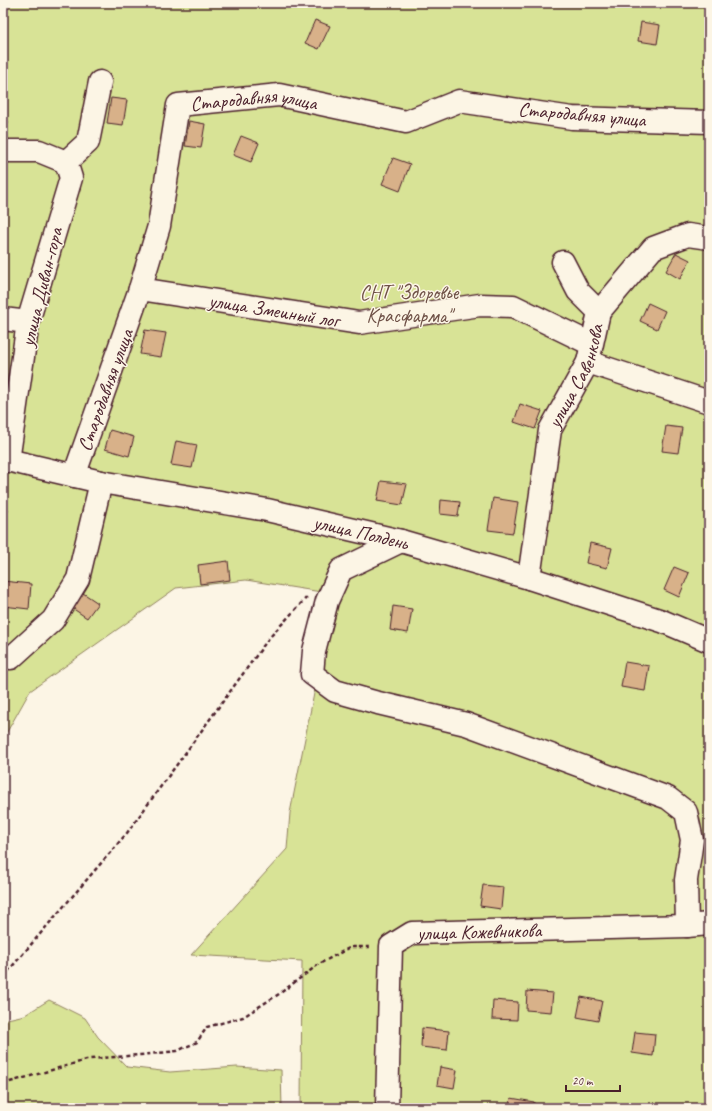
<svg xmlns="http://www.w3.org/2000/svg" width="712" height="1111" viewBox="0 0 712 1111" font-family="Caveat,sans-serif">
  <style>
    .green { fill: #d8e396; stroke: #918160 }
    .building { fill: #d8b189; stroke: #4a1f2b }
    .lines { fill: none; stroke-linecap: round; stroke-linejoin: round }
    .minor-casing { stroke: #4a1f2b; stroke-width: 25 }
    .path { stroke: #4a1f2b; stroke-width: 2.5; stroke-dasharray: 4 3; stroke-linecap: butt }
    .minor { stroke: #fcf5e5; stroke-width: 22 }
    .labels { text-anchor: middle; stroke-width: 3; stroke-linejoin: round; paint-order: stroke }
    .street-label { font-size: 20px; fill: #4a1f2b; stroke: #fcf5e5 }
    .park-label { font-size: 20px; fill: #6e5046; stroke: #fcf5e5 }
  </style>
  <rect width="100%" height="100%" fill="#fcf5e5"/>
  <filter id="ink" filterUnits="userSpaceOnUse"><feTurbulence type="fractalNoise" baseFrequency=".025" numOctaves="2"/><feDisplacementMap in="SourceGraphic" scale="8" xChannelSelector="R" yChannelSelector="G"/><feConvolveMatrix kernelMatrix="1 2 1 2 8 2 1 2 1" color-interpolation-filters="sRGB"/></filter>
  <g filter="url(#ink)">
    <g class="green">
      <polygon points="3,3 709,3 709,1108 301,1108 302,961 191,955 287,849 290,813 334,594 246,580 176,588 30,691 3,739"/>
      <polygon points="49,1000 85,1018 98,1037 127,1067 170,1072 237,1067 281,1070 282,1108 3,1108 3,1020 25,1015"/>
    </g>
    <g class="building">
      <polygon points="315,20 330,26 319,49 305,43"/>
      <polygon points="641,22 660,25 657,44 638,41"/>
      <polygon points="111,98 127,100 123,125 107,123"/>
      <polygon points="3,120 8,121 6,137 3,136"/>
      <polygon points="189,121 205,124 201,148 185,146"/>
      <polygon points="241,136 259,143 251,162 233,155"/>
      <polygon points="393,158 410,164 400,191 382,184"/>
      <polygon points="676,253 690,260 680,279 666,271"/>
      <polygon points="648,303 665,311 657,329 640,321"/>
      <polygon points="145,330 166,333 161,357 140,354"/>
      <polygon points="520,404 542,411 535,429 514,422"/>
      <polygon points="666,426 682,428 678,453 662,451"/>
      <polygon points="110,430 134,437 129,456 105,449"/>
      <polygon points="176,441 197,445 192,468 171,465"/>
      <polygon points="381,481 407,484 402,505 377,501"/>
      <polygon points="493,498 518,502 513,533 488,530"/>
      <polygon points="441,500 460,502 458,516 440,514"/>
      <polygon points="3,509 8,509 4,536 3,536"/>
      <polygon points="590,543 612,548 607,568 586,563"/>
      <polygon points="228,561 230,580 200,584 198,565"/>
      <polygon points="674,567 689,573 679,597 664,590"/>
      <polygon points="3,581 31,584 29,609 3,606"/>
      <polygon points="83,593 98,603 87,618 72,608"/>
      <polygon points="393,606 412,609 408,633 390,630"/>
      <polygon points="625,662 649,666 645,691 621,687"/>
      <polygon points="483,885 503,887 501,909 480,906"/>
      <polygon points="527,991 553,993 551,1012 526,1010"/>
      <polygon points="581,997 602,1001 598,1021 577,1017"/>
      <polygon points="493,1000 518,1002 517,1020 492,1019"/>
      <polygon points="422,1028 449,1031 447,1050 421,1047"/>
      <polygon points="635,1032 655,1034 653,1056 632,1053"/>
      <polygon points="440,1067 457,1070 454,1088 437,1085"/>
      <polygon points="511,1098 534,1102 533,1108 509,1108"/>
    </g>
    <g class="lines">
      <g class="minor-casing">
        <g id="minor">
          <polyline points="3,151 39,151 66,162"/>
          <polyline points="563,262 578,291 599,312"/>
          <polyline points="140,289 359,323 480,305 513,306 591,344"/>
          <polyline points="3,319 28,322"/>
          <polyline points="588,362 709,402"/>
          <polyline points="3,459 101,482 267,510 401,541 529,578 662,621 709,641"/>
          <polyline points="8,461 28,322 71,178 66,162 88,142 100,82"/>
          <path id="s1" d="M74,476l66,-187 19,-63 19,-121 101,-10 127,27 53,-21 113,17 137,4"/>
          <polyline points="401,541 341,570 327,601 314,651 312,674 335,691 378,703 466,724 668,798 686,812 692,840 686,880 687,926"/>
          <path id="s2" d="M529,578l21,-148 38,-68 11,-50 54,-64 35,-13 21,3"/>
          <polyline points="11,658 53,620 78,579 101,482"/>
          <path id="s3" d="M387,1108l4,-162 21,-13 275,-7 22,-2"/>
        </g>
      </g>
      <g class="path">
        <polyline points="3,977 127,833 269,638 307,597"/>
        <polyline points="3,1084 90,1059 140,1055 177,1051 197,1042 207,1027 243,1017 279,994 319,964 351,947 371,947"/>
      </g>
      <use href="#minor" class="minor"/>
    </g>
  </g>
  <g class="labels">
    <g class="street-label">
      <text dy="7" stroke="none"><textPath href="#s1" startOffset="463">Стародавняя улица</textPath></text>
      <text transform="translate(582 114) rotate(5)" y="7">Стародавняя улица</text>
      <text transform="translate(41 287) rotate(-76)" y="7">улица Диван-гора</text>
      <text transform="translate(274 310) rotate(9)" y="7">улица Змеиный лог</text>
      <text dy="7" stroke="none"><textPath href="#s2" startOffset="210">улица Савенкова</textPath></text>
      <text transform="translate(105 390) rotate(-70)" y="7">Стародавняя улица</text>
      <text transform="translate(361 532) rotate(13)" y="7">улица Полдень</text>
      <text dy="7" stroke="none"><textPath href="#s3" startOffset="254">улица Кожевникова</textPath></text>
    </g>
    <g class="park-label">
      <text x="409" y="299">СНТ "Здоровье<tspan x="409" dy="23">Красфарма"</tspan></text>
    </g>
  </g>
  <rect width="712" height="1111" fill="none" stroke="#fcf5e5" stroke-width="16"/>
  <rect x="8" y="8" width="696" height="1095" fill="none" stroke="#4a1f2b" stroke-width="1.5" filter="url(#ink)"/>
  <path d="M566 1085v6h54v-6" fill="none" stroke="#4a1f2b" stroke-width="2"/>
  <text x="572" y="1085" font-size="12" fill="#4a1f2b" stroke="#fcf5e5" stroke-width="3" paint-order="stroke">20 m</text>
</svg>
